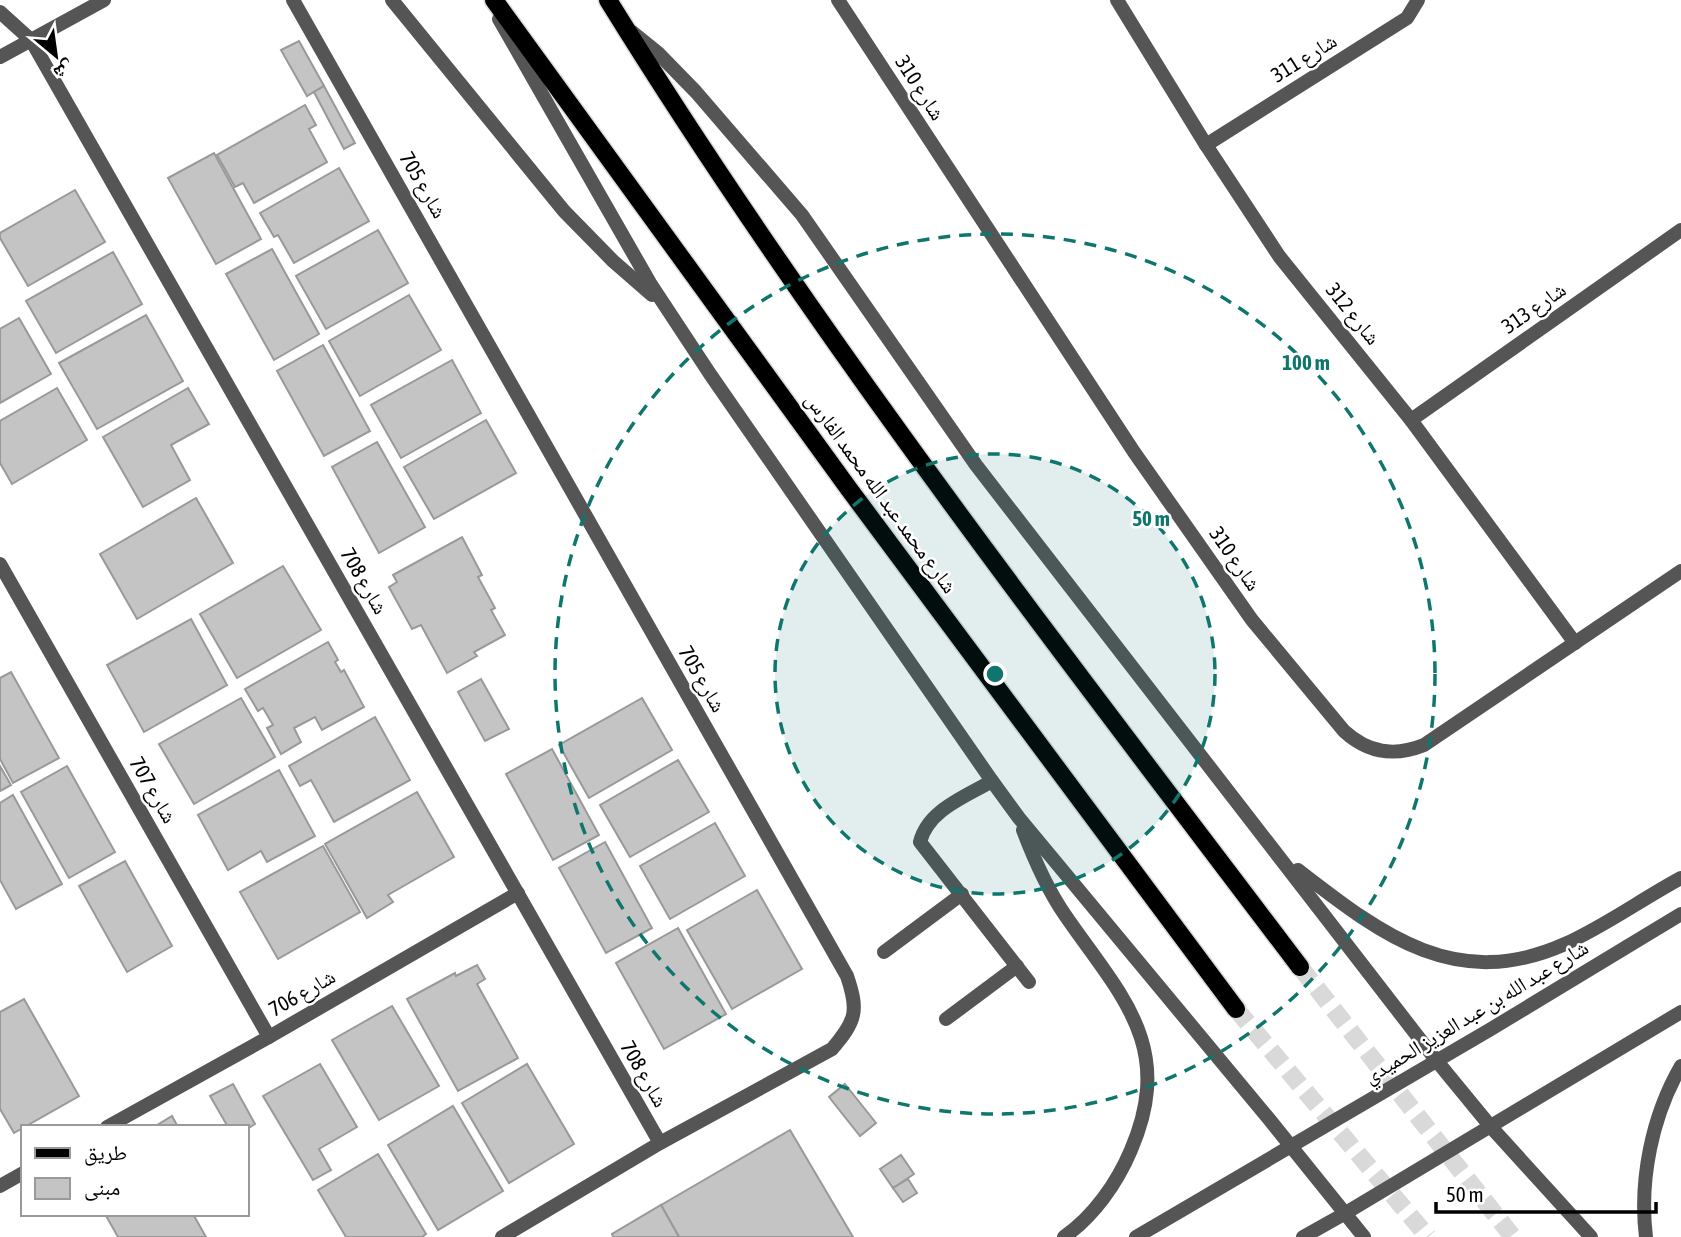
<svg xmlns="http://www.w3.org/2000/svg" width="1681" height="1237" viewBox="0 0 1681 1237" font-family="'Asap Condensed','Noto Naskh Arabic',sans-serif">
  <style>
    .building { fill: #c4c4c4; stroke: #999; stroke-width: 2 }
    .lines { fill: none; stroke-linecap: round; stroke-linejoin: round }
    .primary-tunnel { stroke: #d9d9d9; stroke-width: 18; stroke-dasharray: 18 9; stroke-linecap: butt }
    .primary-casing { stroke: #dbdbdb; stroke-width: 21 }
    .service { stroke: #555; stroke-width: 14 }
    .minor { stroke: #555; stroke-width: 14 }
    .tertiary { stroke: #555; stroke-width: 14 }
    .primary { stroke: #000; stroke-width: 18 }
    .ring { fill: none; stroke: #0f766e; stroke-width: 3.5; stroke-dasharray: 12 9 }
    .labels { text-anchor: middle; stroke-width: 5; stroke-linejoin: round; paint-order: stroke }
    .street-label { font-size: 21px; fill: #000; stroke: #fff }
    .centre { fill: #0f766e; stroke: #fff; stroke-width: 3.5 }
    .ring-label { font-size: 21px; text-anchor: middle; font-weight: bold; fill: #0f766e; stroke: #fff; stroke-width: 5; stroke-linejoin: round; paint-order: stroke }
  </style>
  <rect width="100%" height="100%" fill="#fff"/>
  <g class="building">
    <polygon points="299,41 324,86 307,96 281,50"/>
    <polygon points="324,86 355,143 344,149 314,92"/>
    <polygon points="305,105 316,125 309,129 327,162 254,203 243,183 235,187 217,155"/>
    <polygon points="214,153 261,239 216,264 168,178"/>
    <polygon points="339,168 369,221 294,263 278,235 274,237 260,213"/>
    <polygon points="75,190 105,242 28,286 0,238 0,233"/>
    <polygon points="378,230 408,283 326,329 296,276"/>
    <polygon points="272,249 319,334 274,360 226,274"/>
    <polygon points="113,252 142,304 56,353 26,301"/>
    <polygon points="409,295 441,350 360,396 329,341"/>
    <polygon points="146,315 183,381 97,429 59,363"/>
    <polygon points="19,318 51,374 0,403 0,329"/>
    <polygon points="323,345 370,431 324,456 277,371"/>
    <polygon points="452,360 481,413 401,458 371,405"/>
    <polygon points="57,388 87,440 12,484 0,463 0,421"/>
    <polygon points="188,388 209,424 171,445 190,480 143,507 103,437"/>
    <polygon points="486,420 516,473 434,519 404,467"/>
    <polygon points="377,442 425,527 379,553 332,467"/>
    <polygon points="196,498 233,563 137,619 100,554"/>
    <polygon points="462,537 482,575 478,577 495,608 491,610 505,635 474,652 477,656 447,673 421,625 412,629 389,587 397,582 393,575"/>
    <polygon points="283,566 321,630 237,678 200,614"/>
    <polygon points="191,619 227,685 144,732 107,665"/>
    <polygon points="328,642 338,660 335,662 341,672 344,670 364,707 322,730 315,717 294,728 301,742 281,754 267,728 273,725 263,708 258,711 245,689"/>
    <polygon points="11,672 59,758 13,783 0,759 0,678"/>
    <polygon points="481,679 509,729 485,741 458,692"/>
    <polygon points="241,698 275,757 194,804 159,744"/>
    <polygon points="642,698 672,750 589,798 559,745"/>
    <polygon points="375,717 410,780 334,822 311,780 300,786 289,766"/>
    <polygon points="552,749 599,835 553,860 506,774"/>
    <polygon points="678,760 709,812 630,857 600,805"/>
    <polygon points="0,766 11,785 0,791"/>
    <polygon points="67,766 115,852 69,878 21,792"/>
    <polygon points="279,770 315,836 267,862 261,851 228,870 198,815"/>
    <polygon points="417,792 454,857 388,895 393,902 367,918 325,844"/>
    <polygon points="13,795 62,884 16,909 0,880 0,803"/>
    <polygon points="715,823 745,876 670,919 640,866"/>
    <polygon points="605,842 652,928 606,953 559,868"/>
    <polygon points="323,846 360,912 278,959 240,892"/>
    <polygon points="125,861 172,946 127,972 79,886"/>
    <polygon points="757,890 802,969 732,1009 687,930"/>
    <polygon points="678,928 726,1014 664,1049 616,963"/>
    <polygon points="477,965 485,979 477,984 518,1058 458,1091 407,999 455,973 456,976"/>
    <polygon points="24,999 79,1096 14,1133 0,1109 0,1012"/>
    <polygon points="392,1006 439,1086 379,1120 332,1040"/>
    <polygon points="320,1064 357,1127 319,1149 331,1170 313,1180 263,1096"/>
    <polygon points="527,1064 574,1144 509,1183 462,1103"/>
    <polygon points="233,1084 255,1124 247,1129 247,1127 228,1127 210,1096"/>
    <polygon points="845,1084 876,1123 860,1136 829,1097"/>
    <polygon points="453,1106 503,1191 438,1230 388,1145"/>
    <polygon points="172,1116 178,1127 154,1127"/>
    <polygon points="790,1130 853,1237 679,1237 661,1205"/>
    <polygon points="378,1154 426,1234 422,1237 346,1237 318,1190"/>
    <polygon points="901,1155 914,1174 893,1188 880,1169"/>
    <polygon points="908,1179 917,1193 903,1202 893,1188"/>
    <polygon points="661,1205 679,1237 613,1237 612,1234"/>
    <polygon points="105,1214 193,1214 206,1237 118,1237"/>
  </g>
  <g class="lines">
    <g class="primary-tunnel">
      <polyline points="1300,967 1513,1237"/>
      <polyline points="1236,1009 1428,1237"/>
    </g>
    <g class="primary-casing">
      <g id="primary">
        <polyline points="494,0 849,489 1236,1009"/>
        <path d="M608,0c209,338 453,651 692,967"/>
      </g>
    </g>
    <g class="service">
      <polyline points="0,12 31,40"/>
      <path d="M992,781c-27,16 -64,29 -72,61l109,140"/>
      <polyline points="884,952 962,894"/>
      <polyline points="946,1019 1017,966"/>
    </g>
    <g class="minor">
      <path d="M293,0l554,976c12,35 9,45 -15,73l-172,94 -158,94"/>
      <path d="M838,0l296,452 118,168 92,111c24,22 50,26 80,14l257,-174"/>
      <polyline points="1117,0 1206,145 1279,256 1411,420 1575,643"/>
      <polyline points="31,40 660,1143"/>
      <polyline points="0,57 104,0"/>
      <polyline points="1206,145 1407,18 1418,0"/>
      <polyline points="1411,420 1681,230"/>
      <polyline points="0,564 269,1037"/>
      <polyline points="107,1127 269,1037 518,893"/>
      <polyline points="0,1186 23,1173"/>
    </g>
    <g class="tertiary">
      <polyline points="392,0 564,211 613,261 652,295"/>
      <polyline points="499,19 650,283 710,374 992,781 1019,818 1269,1119 1364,1237"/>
      <polyline points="632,32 658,53 696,92 802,215 976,465 1436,1060 1491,1127 1591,1237"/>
      <path d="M1023,830c11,29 24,59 42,85 55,80 111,130 66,235 -14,33 -37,66 -67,87"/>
      <path d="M1298,870c83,64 157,123 267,74 40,-18 77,-45 116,-66"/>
      <polyline points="1136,1237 1491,1029 1681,914"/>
      <polyline points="1303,1237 1344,1214 1681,1012"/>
      <path d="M1646,1237c-7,-57 6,-121 35,-171"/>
    </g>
    <use href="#primary" class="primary"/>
  </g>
  <circle cx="995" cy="674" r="220" fill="#0f766e" fill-opacity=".12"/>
  <g class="ring">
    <circle cx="995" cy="674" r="220"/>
    <circle cx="995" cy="674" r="440"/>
  </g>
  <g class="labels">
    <g class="street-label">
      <text transform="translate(1304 58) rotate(-32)" y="7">شارع 311</text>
      <text transform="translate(920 88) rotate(57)" y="7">شارع 310</text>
      <text transform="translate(423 185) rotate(60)" y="7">شارع 705</text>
      <text transform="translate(1534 308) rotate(-35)" y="7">شارع 313</text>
      <text transform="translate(1353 314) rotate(51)" y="7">شارع 312</text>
      <text transform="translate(881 493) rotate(54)" y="7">شارع محمد عبد الله محمد الفارس</text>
      <text transform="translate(1235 559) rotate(55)" y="7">شارع 310</text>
      <text transform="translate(364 581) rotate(60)" y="7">شارع 708</text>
      <text transform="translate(702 679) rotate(60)" y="7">شارع 705</text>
      <text transform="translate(153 790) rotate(60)" y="7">شارع 707</text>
      <text transform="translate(302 993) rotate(-30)" y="7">شارع 706</text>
      <text transform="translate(1476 1012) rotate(-31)" y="7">شارع عبد الله بن عبد العزيز الحميدي</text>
      <text transform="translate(644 1074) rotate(60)" y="7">شارع 708</text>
    </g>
  </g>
  <circle cx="995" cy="674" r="10" class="centre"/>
  <g class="ring-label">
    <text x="1306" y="370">100 m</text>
    <text x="1151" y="526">50 m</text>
  </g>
  <rect x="21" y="1125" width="228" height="91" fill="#ffffff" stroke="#999999" stroke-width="2"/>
  <rect x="35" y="1148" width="35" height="10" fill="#000000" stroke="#999999" stroke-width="2"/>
  <text x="84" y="1160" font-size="21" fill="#000000">طريق</text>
  <rect x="35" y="1178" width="35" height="21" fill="#c4c4c4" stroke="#999999" stroke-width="2"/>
  <text x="84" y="1195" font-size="21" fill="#000000">مبنى</text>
  <g transform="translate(56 56) rotate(151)" stroke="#ffffff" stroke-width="5" paint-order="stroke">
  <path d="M0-5L12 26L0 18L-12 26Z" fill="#000000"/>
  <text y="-10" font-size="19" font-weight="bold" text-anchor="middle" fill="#000000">ش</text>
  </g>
  <path d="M1436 1202v10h220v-10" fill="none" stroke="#000000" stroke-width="3.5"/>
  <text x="1446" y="1202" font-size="21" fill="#000000" stroke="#ffffff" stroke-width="5" paint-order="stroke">50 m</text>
</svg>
